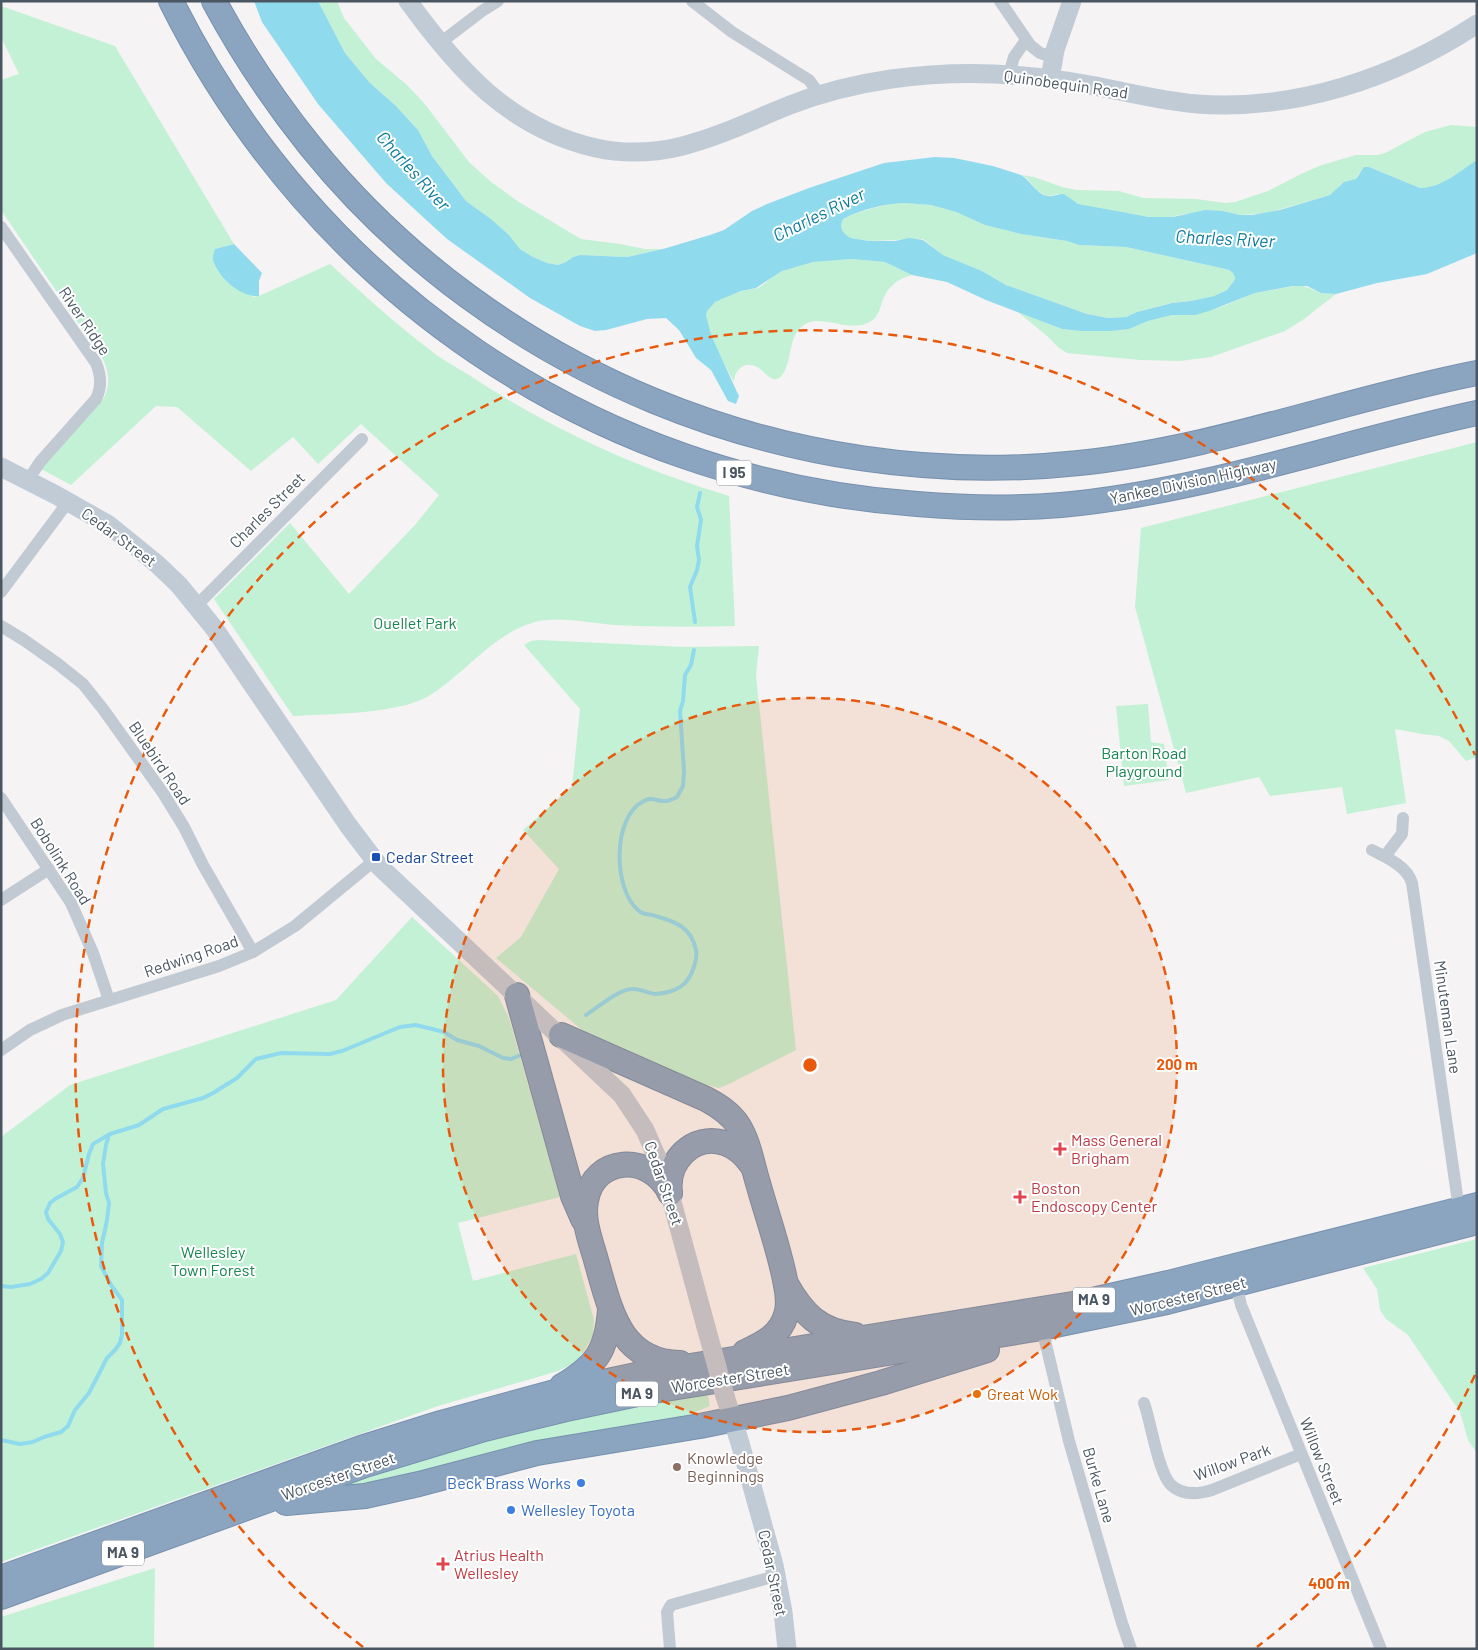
<svg xmlns="http://www.w3.org/2000/svg" width="1478" height="1650" viewBox="0 0 1478 1650" font-family="Barlow,sans-serif">
  <style>
    .green { fill: #c3f1d5 }
    .water { fill: #90daee; fill-rule: evenodd }
    .lines { fill: none; stroke-linecap: round; stroke-linejoin: round }
    .stream { stroke: #90daee; stroke-width: 4 }
    .highway-casing { stroke: #7690ad; stroke-width: 26 }
    .street { stroke: #c1cad2; stroke-width: 12 }
    .secondary { stroke: #c1cbd6; stroke-width: 19 }
    .highway { stroke: #8ba5c1; stroke-width: 24 }
    .secondary-bridge { stroke: #c1cbd6; stroke-width: 19 }
    .ring { fill: none; stroke: #e8590c; stroke-width: 2.5; stroke-dasharray: 9 6 }
    .transit-dot { fill: #1a4fb4; stroke: #fff; stroke-width: 2 }
    .health-dot { fill: #e0444e; stroke: #fff; stroke-width: 2 }
    .food-dot { fill: #e8710a; stroke: #fff; stroke-width: 2 }
    .education-dot { fill: #8d6e63; stroke: #fff; stroke-width: 2 }
    .shop-dot { fill: #3f7fe0; stroke: #fff; stroke-width: 2 }
    .labels { text-anchor: middle; stroke-width: 4; stroke-linejoin: round; paint-order: stroke }
    .shield { fill: #fff; stroke: #808990; stroke-width: 1 }
    .shield-label { font-size: 15px; font-weight: bold; fill: #4a5661 }
    .street-label { font-size: 16px; fill: #4a5661; stroke: #fff }
    .park-label { font-size: 16px; fill: #17864f; stroke: #fff }
    .transit-label { font-size: 16px; fill: #164399; stroke: #fff; text-anchor: start }
    .health-label { font-size: 16px; fill: #be3a42; stroke: #fff; text-anchor: start }
    .food-label { font-size: 16px; fill: #c56008; stroke: #fff; text-anchor: start }
    .education-label { font-size: 16px; fill: #785e54; stroke: #fff; text-anchor: start }
    .shop-label { font-size: 16px; fill: #366cbe; stroke: #fff; text-anchor: end }
    .water-label { font-size: 18px; font-style: italic; fill: #0c7c9b; stroke: #fff }
    .centre { fill: #e8590c; stroke: #fff; stroke-width: 2.5 }
    .ring-label { font-size: 15px; text-anchor: middle; font-weight: bold; fill: #e8590c; stroke: #fff; stroke-width: 4; stroke-linejoin: round; paint-order: stroke }
  </style>
  <rect width="100%" height="100%" fill="#f5f3f3"/>
  <g class="green">
    <polygon points="318,1 337,1 344,18 376,59 407,85 424,103 469,162 491,182 519,202 581,239 620,244 645,249 663,249 627,257 580,255 573,257 566,262 558,265 547,263 533,257 520,249 509,235 491,219 466,201 432,156 418,130 396,106 369,82 345,53"/>
    <path d="M1,6l114,40 119,198 -19,5 38,48 6,-1 71,-32c31,28 62,57 95,82 13,11 29,20 44,29 81,54 167,93 260,121l6,130c-41,1 -81,1 -121,-1 -25,-2 -55,-9 -79,-3 -42,11 -72,54 -108,75 -31,17 -99,17 -134,19l-79,-117 76,-76 59,71 66,-69 24,-30 -78,-71 -43,40 -25,-27 -42,34 -74,-64 -21,-1 -85,79 -30,-16 63,-71c6,-14 5,-23 0,-37l-103,-151v-130l18,-6 -18,-37z"/>
    <path d="M1451,125l26,2v33c-19,13 -33,27 -57,28l-51,-21 -10,6 -3,6 -16,6 -5,7 -5,3 -63,18 -27,2 -17,-4 -39,3 -21,5 -72,-11 -13,-4 -20,-10 -11,2 -11,-6 -9,-12 -6,-3 13,2 28,10 14,3 43,1 24,7 53,1 29,4 10,-1 33,-11 35,-18 19,-8 34,-10h21l8,-2 40,-21z"/>
    <path d="M905,203l26,2 25,7 29,13 36,9 46,7 12,4 47,2 95,21 8,2 4,3 2,5 -1,3 -7,9 -13,6 -23,5 -20,2 -34,9 -11,5 -18,1 -21,-4 -81,-29 -24,-14 -39,-16 -20,-16 -54,2 -18,-3 -5,-3 -4,-5 -1,-5 2,-6c21,-9 39,-15 62,-16z"/>
    <path d="M851,259l34,3 27,13c-15,4 -25,12 -30,27 -2,6 -3,12 -8,17 -24,20 -59,-14 -77,13 -8,12 -6,28 -13,40 -9,17 -19,-1 -27,-5 -12,-7 -23,3 -23,15 -8,-16 -29,-50 -28,-67 1,-14 26,-21 37,-24 5,-2 10,-2 15,-3 8,-4 14,-12 22,-16 22,-11 47,-12 71,-13z"/>
    <polygon points="1301,285 1321,293 1336,294 1304,319 1285,331 1211,357 1180,361 1140,360 1067,353 1059,348 1047,336 1018,312 1062,329 1081,331 1129,329 1148,321 1172,315 1186,315 1221,307 1255,293"/>
    <polygon points="1477,442 1477,757 1466,761 1449,741 1439,736 1422,734 1395,729 1406,803 1347,814 1342,787 1270,796 1259,777 1186,793 1135,607 1141,528"/>
    <polygon points="539,640 684,647 759,646 756,676 796,1050 727,1085 719,1088 700,1083 582,1030 496,958 521,937 559,869 523,830 572,787 580,709 524,645 531,641"/>
    <polygon points="1148,704 1151,742 1164,744 1169,780 1124,786 1116,706"/>
    <polygon points="412,917 498,996 509,1018 560,1197 458,1223 473,1281 576,1254 594,1320 593,1336 577,1362 558,1371 435,1407 1,1562 1,1137 70,1085 336,1000"/>
    <polygon points="1477,1239 1477,1453 1468,1440 1460,1412 1408,1335 1386,1319 1380,1310 1377,1289 1363,1268"/>
    <polygon points="707,1391 710,1406 686,1416 413,1475 331,1489 418,1460 521,1431"/>
    <polygon points="155,1568 154,1649 1,1649 1,1617"/>
  </g>
  <g class="water">
    <path d="M254,1h64l27,52 24,29 27,24 22,24 14,26 34,45 25,18 18,16 11,14 13,8 14,6 11,2 8,-3 7,-5 7,-2 47,2 36,-8 47,-14 14,-5 28,-19 15,-7 42,-16 75,-25 51,-6 19,1 39,8 28,9c9,5 15,19 26,21 6,1 11,-2 17,-2l14,10 71,13h24l32,-7 18,1 17,4h12l28,-5 50,-15 14,-13 12,-3 8,-12h5l51,21c24,-1 38,-16 57,-28v93l-50,21 -50,9 -41,11 -15,-1 -14,-7h-14l-38,7 -46,18 -14,4h-23l-24,6 -19,8 -20,2h-28l-19,-2 -76,-29 -39,-18 -35,-7 -27,-13 -34,-3 -38,3 -31,9 -26,17 -15,3 -17,7 -9,4 -8,9 -1,4 5,20 26,57 2,4 -3,8 -8,-3 -17,-31 -15,-12 -17,-28 -13,-12 -19,1 -41,11 -11,1 -15,-5 -50,-28 -83,-59 -61,-56 -68,-79 -56,-82zM905,203l26,2 25,7 29,13 36,9 46,7 12,4 47,2 95,21 8,2 4,3 2,5 -1,3 -7,9 -13,6 -23,5 -19,2 -35,9 -11,5 -18,1 -21,-4 -81,-29 -24,-14 -39,-16 -20,-15 -14,-2 -14,3h-26l-18,-3 -5,-3 -4,-5 -1,-5 2,-6c20,-10 40,-15 62,-16z"/>
    <path d="M234,244l28,29 -3,8v15c-18,2 -41,-19 -46,-36 -1,-3 1,-7 2,-11z"/>
  </g>
  <g class="lines">
    <g class="stream">
      <polyline points="695,622 690,587 697,570 699,560 697,546 701,520 697,507 700,493"/>
      <path d="M586,1015c11,-7 33,-26 46,-26 7,-1 15,4 23,5 10,0 24,-4 31,-12 6,-7 12,-23 10,-32 -5,-24 -22,-29 -44,-35 -5,-1 -11,-1 -14,-5 -25,-21 -26,-94 6,-109 8,-5 13,1 22,0 3,0 7,-2 11,-4l6,-11 1,-15 -4,-60 3,-10 2,-26 6,-10 3,-15"/>
      <polyline points="1,1286 11,1287 30,1284 41,1279 48,1273 61,1251 63,1242 60,1234 48,1219 46,1212 50,1203 55,1199 77,1187 83,1178 89,1154 93,1144 110,1134 139,1125 163,1109 203,1098 213,1093 237,1078 256,1059 281,1053 330,1054 342,1051 400,1027 416,1025 444,1032 457,1040 479,1046 503,1058 511,1059 521,1055"/>
      <polyline points="1,1440 20,1444 33,1442 44,1437 61,1432 68,1426 75,1410 89,1393 107,1358 115,1350 120,1343 122,1335 122,1300 111,1285 101,1266 102,1243 107,1220 109,1203 106,1193 103,1164 106,1145 109,1135"/>
    </g>
    <g class="highway-casing">
      <g id="highway">
        <path d="M171,1c144,289 424,480 746,503 48,4 96,5 144,1 142,-13 277,-62 416,-92"/>
        <path d="M214,1c28,52 60,100 97,146 183,226 479,347 768,316 136,-14 265,-64 398,-90"/>
        <polyline points="517,995 573,1196 583,1219"/>
        <path d="M561,1035l145,64c13,7 24,14 32,26 11,17 14,39 20,58 9,33 22,68 28,102 2,10 3,21 0,30 -6,21 -24,29 -41,37"/>
        <path d="M670,1193c-20,-41 -77,-37 -84,8 -4,19 5,41 10,59 14,48 23,102 84,103"/>
        <path d="M670,1193c-4,-32 23,-60 55,-50 12,4 20,12 27,22"/>
        <path d="M786,1284c17,30 33,47 69,51"/>
        <path d="M562,1386c35,-21 45,-36 48,-76"/>
        <polyline points="286,1503 365,1496 419,1484 537,1453 700,1426 788,1408 881,1383 987,1350"/>
        <polyline points="1,1578 361,1448 441,1423 551,1393 641,1374 1079,1303 1168,1283 1477,1205"/>
        <polyline points="1,1597 365,1465 484,1429 566,1409 647,1392 1041,1328 1167,1302 1477,1222"/>
      </g>
    </g>
    <g class="street">
      <polyline points="692,1 732,32 809,80 820,95"/>
      <polyline points="1000,1 1030,45 1040,53 1053,57"/>
      <polyline points="440,43 482,11 498,1"/>
      <polyline points="1009,74 1014,57 1026,40"/>
      <path d="M1,227l95,136c5,12 6,24 0,36l-56,63 -12,18"/>
      <polyline points="1,592 68,502"/>
      <polyline points="197,605 362,439"/>
      <polyline points="1,626 24,640 58,664 83,684 103,709 163,793 184,827 203,865 253,952"/>
      <polyline points="1,798 71,903 93,953 109,1000"/>
      <path d="M1372,850c14,7 35,16 40,33l47,326"/>
      <polyline points="1385,856 1402,834 1403,818"/>
      <polyline points="1,900 49,869"/>
      <polyline points="1,1050 30,1030 62,1015 219,966 253,952 295,926 375,860"/>
      <polyline points="1236,1284 1241,1305 1381,1649"/>
      <polyline points="1042,1328 1069,1441 1122,1623 1131,1649"/>
      <path d="M1144,1403c7,19 14,69 27,82 12,11 28,9 41,5l89,-36"/>
      <polyline points="670,1649 667,1612 671,1605 776,1576"/>
    </g>
    <g class="secondary">
      <path d="M408,1c50,69 101,127 188,147 73,16 129,-17 194,-43 33,-13 67,-21 101,-26 58,-8 117,-7 174,2 44,6 87,19 132,23 99,7 198,-26 280,-80"/>
      <polyline points="1050,79 1055,50 1072,1"/>
      <polyline points="1,467 56,495 109,525 157,564 179,585 214,628 348,825 379,866 622,1095 645,1130 665,1176 706,1327"/>
      <polyline points="725,1396 740,1443 774,1565 783,1612 787,1649"/>
    </g>
    <use href="#highway" class="highway"/>
    <polyline class="secondary-bridge" points="706,1327 725,1396"/>
  </g>
  <circle cx="810" cy="1065" r="367" fill="#e8590c" fill-opacity=".12"/>
  <g class="ring">
    <circle cx="810" cy="1065" r="367"/>
    <path d="M1475 1375A734 734 0 0 1 1257 1647M363 1647A734 734 0 1 1 1475 755"/>
  </g>
  <rect class="transit-dot" x="371" y="852" width="10" height="10" rx="2.5"/>
  <g class="health-dot">
    <path d="M1057.5 1141.5h5v5h5v5h-5v5h-5v-5h-5v-5h5z"/>
    <path d="M1017.5 1189.5h5v5h5v5h-5v5h-5v-5h-5v-5h5z"/>
    <path d="M440.5 1556.5h5v5h5v5h-5v5h-5v-5h-5v-5h5z"/>
  </g>
  <circle class="food-dot" cx="977" cy="1394" r="5"/>
  <circle class="education-dot" cx="677" cy="1467" r="5"/>
  <g class="shop-dot">
    <circle cx="581" cy="1483" r="5"/>
    <circle cx="511" cy="1510" r="5"/>
  </g>
  <g class="labels">
    <g class="shield">
      <rect x="716.5" y="460.5" width="35" height="25" rx="4"/>
      <rect x="1073" y="1287.5" width="42" height="25" rx="4"/>
      <rect x="616" y="1381.5" width="42" height="25" rx="4"/>
      <rect x="102" y="1540.5" width="42" height="25" rx="4"/>
    </g>
    <g class="shield-label">
      <text x="734" y="478">I 95</text>
      <text x="1094" y="1305">MA 9</text>
      <text x="637" y="1399">MA 9</text>
      <text x="123" y="1558">MA 9</text>
    </g>
    <g class="street-label">
      <text transform="translate(1066 84) rotate(8)" y="6">Quinobequin Road</text>
      <text transform="translate(85 321) rotate(56)" y="6">River Ridge</text>
      <text transform="translate(1193 481) rotate(-12)" y="6">Yankee Division Highway</text>
      <text transform="translate(267 510) rotate(-45)" y="6">Charles Street</text>
      <text transform="translate(119 537) rotate(36)" y="6">Cedar Street</text>
      <text transform="translate(160 763) rotate(56)" y="6">Bluebird Road</text>
      <text transform="translate(61 861) rotate(58)" y="6">Bobolink Road</text>
      <text transform="translate(191 956) rotate(-19)" y="6">Redwing Road</text>
      <text transform="translate(1448 1017) rotate(82)" y="6">Minuteman Lane</text>
      <text transform="translate(664 1183) rotate(71)" y="6">Cedar Street</text>
      <text transform="translate(1188 1296) rotate(-14)" y="6">Worcester Street</text>
      <text transform="translate(730 1378) rotate(-9)" y="6">Worcester Street</text>
      <text transform="translate(1322 1461) rotate(68)" y="6">Willow Street</text>
      <text transform="translate(1232 1462) rotate(-20)" y="6">Willow Park</text>
      <text transform="translate(338 1476) rotate(-19)" y="6">Worcester Street</text>
      <text transform="translate(1099 1485) rotate(74)" y="6">Burke Lane</text>
      <text transform="translate(773 1573) rotate(78)" y="6">Cedar Street</text>
    </g>
    <g class="park-label">
      <text x="415" y="629">Ouellet Park</text>
      <text x="1144" y="759">Barton Road<tspan x="1144" dy="18">Playground</tspan></text>
      <text x="213" y="1258">Wellesley<tspan x="213" dy="18">Town Forest</tspan></text>
    </g>
    <g class="transit-label">
      <text x="386" y="863">Cedar Street</text>
    </g>
    <g class="health-label">
      <text x="1071" y="1146">Mass General<tspan x="1071" dy="18">Brigham</tspan></text>
      <text x="1031" y="1194">Boston<tspan x="1031" dy="18">Endoscopy Center</tspan></text>
      <text x="454" y="1561">Atrius Health<tspan x="454" dy="18">Wellesley</tspan></text>
    </g>
    <g class="food-label">
      <text x="987" y="1400">Great Wok</text>
    </g>
    <g class="education-label">
      <text x="687" y="1464">Knowledge<tspan x="687" dy="18">Beginnings</tspan></text>
    </g>
    <g class="shop-label">
      <text x="571" y="1489">Beck Brass Works</text>
      <text x="521" y="1516" text-anchor="start">Wellesley Toyota</text>
    </g>
    <g class="water-label">
      <text transform="translate(413 171) rotate(48)" y="6">Charles River</text>
      <text transform="translate(819 215) rotate(-26)" y="6">Charles River</text>
      <text transform="translate(1225 239) rotate(3)" y="6">Charles River</text>
    </g>
  </g>
  <circle cx="810" cy="1065" r="8" class="centre"/>
  <g class="ring-label">
    <text x="1177" y="1070">200 m</text>
    <text x="1329" y="1589">400 m</text>
  </g>
  <rect width="1478" height="1650" fill="none" stroke="#4a5661" stroke-width="5"/>
</svg>
